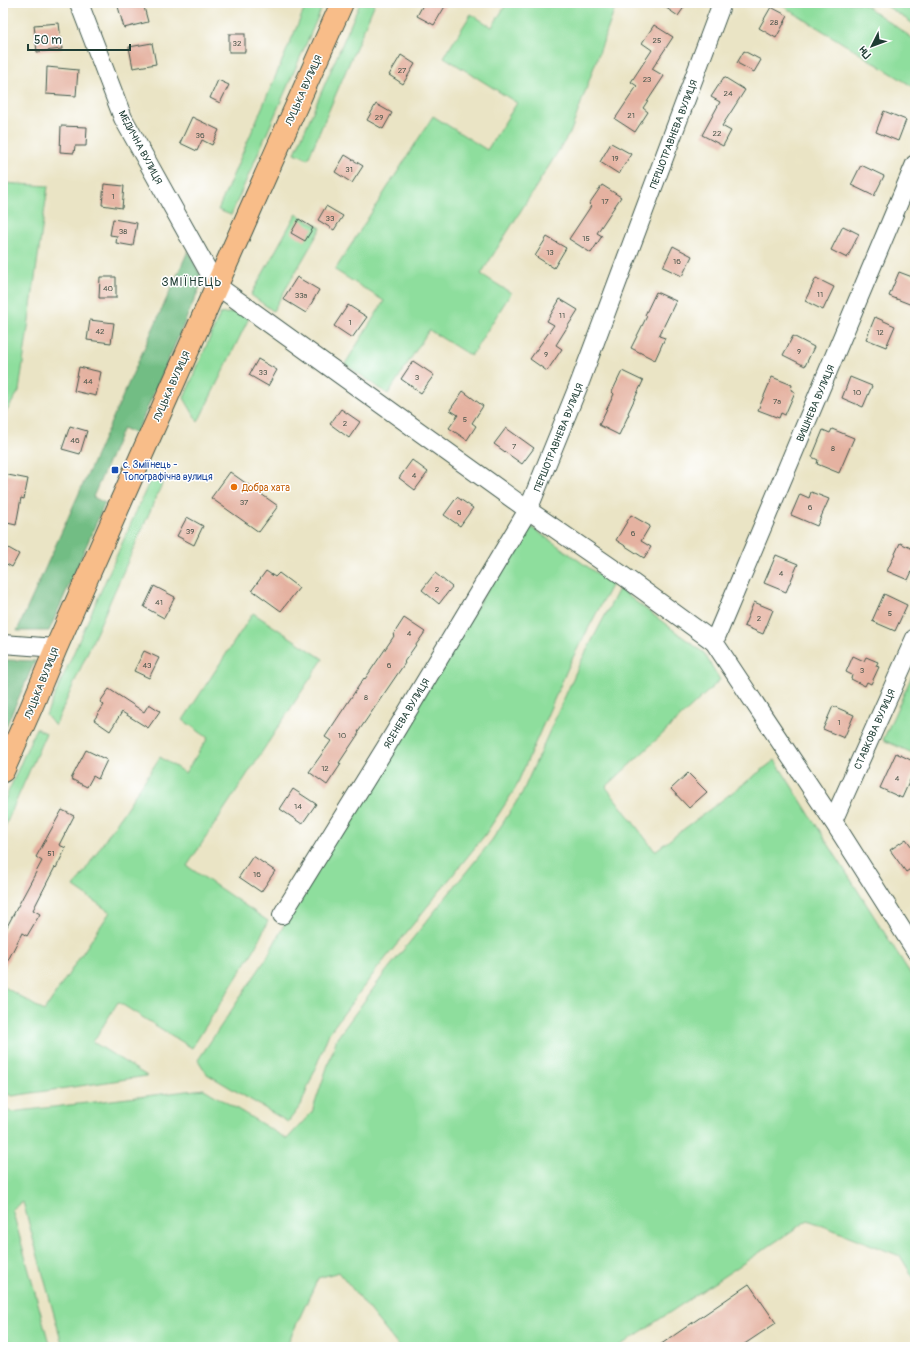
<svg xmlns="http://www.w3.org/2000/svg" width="918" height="1350" font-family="Pangolin,sans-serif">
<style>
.green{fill:#8ede9d;stroke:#568e68}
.forest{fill:#72bd84;stroke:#487d5c}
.building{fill:#e5b2a1}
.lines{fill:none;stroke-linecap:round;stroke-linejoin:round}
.minor-casing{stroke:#3d564a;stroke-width:20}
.major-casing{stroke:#3d564a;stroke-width:24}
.minor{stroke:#fff;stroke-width:18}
.major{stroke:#f8bd89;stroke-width:22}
.transit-dot{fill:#1a4fb4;stroke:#fff;stroke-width:1.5}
.food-dot{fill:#e8710a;stroke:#fff;stroke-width:1.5}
.labels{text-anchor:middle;stroke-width:3;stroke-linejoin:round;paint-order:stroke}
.number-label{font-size:8px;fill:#505a4f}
.street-label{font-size:10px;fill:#1f3d34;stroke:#fff}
.transit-label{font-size:10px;fill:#164399;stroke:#fff;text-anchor:start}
.food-label{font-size:10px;fill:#c56008;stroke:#fff;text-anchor:start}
.quarter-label{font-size:12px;letter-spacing:1px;fill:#1f3d34;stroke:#fff}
</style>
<rect width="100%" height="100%" fill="#fff"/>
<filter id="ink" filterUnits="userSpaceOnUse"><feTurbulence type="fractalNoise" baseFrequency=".025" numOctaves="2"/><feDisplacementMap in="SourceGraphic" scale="8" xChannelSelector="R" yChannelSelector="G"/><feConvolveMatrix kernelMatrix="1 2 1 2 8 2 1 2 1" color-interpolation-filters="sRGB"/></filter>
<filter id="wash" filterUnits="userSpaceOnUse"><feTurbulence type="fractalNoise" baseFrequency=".012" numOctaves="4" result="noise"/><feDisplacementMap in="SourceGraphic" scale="16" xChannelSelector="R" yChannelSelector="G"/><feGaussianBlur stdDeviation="0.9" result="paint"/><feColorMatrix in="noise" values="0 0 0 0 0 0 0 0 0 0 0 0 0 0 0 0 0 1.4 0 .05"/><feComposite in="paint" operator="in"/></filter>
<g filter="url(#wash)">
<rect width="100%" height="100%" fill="#eae4c5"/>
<g class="green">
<polygon points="307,3 324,3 231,215 218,210"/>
<polygon points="360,3 375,3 308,159 295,153"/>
<polygon points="507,3 617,3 571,131 481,274 511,293 471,356 429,330 388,394 345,364 384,301 335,270 433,116 487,150 517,103 444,57 471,14 492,27"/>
<polygon points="778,3 862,3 915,40 915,88"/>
<polygon points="882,3 915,3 915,25"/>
<polygon points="3,183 48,186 19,391 3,417"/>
<polygon points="296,214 321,228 273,311 251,295"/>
<polygon points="237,312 249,318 198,422 184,398 220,314"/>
<polygon points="166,475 55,726 46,715 151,478"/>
<polygon points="527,524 612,584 571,661 515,789 485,835 377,969 329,1033 301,1105 288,1122 207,1074 198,1060 266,959 286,921"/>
<polygon points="619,589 704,653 720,680 606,787 655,851 775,760 915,981 915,1280 900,1256 808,1220 618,1347 399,1347 339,1272 318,1278 286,1347 63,1347 23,1202 12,1209 50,1347 3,1347 3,1108 11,1112 204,1089 287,1139 312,1112 337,1038 384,974 492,840 522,793 579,665"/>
<polygon points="253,613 323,659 187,866 268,921 254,950 192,1048 118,1002 93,1042 147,1076 12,1096 3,1092 3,986 44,1011 110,912 74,887 160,757 185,773 208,738 183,720"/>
<polygon points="915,669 915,754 883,740"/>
<polygon points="36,728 46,733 3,831 3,804"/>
</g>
<g class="forest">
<polygon points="188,251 203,280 136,434 123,428 93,497 105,503 49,631 17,631"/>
<polygon points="5,660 35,661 3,733 3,663"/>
</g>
<g id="blocks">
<g class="building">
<polygon points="117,3 143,3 148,22 124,28"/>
<polygon points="424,3 447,3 434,25 417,16"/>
<polygon points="659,3 687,3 678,16"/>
<polygon points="771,7 788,16 776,38 759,28"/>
<polygon points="59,23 62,49 37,52 34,25"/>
<polygon points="654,25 673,37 652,69 664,76 643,108 648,112 635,132 615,119 637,86 631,82 652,50 642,43"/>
<rect x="229" y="34" width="16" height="18"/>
<polygon points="152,43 156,64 133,68 129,47"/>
<polygon points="744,51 761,60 754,72 737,63"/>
<polygon points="401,55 415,64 403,84 389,75"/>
<polygon points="47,67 78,70 76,96 46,94"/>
<polygon points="724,77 745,90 722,126 731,131 723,146 702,135 720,102 711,97"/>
<polygon points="218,80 229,85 220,103 210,98"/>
<polygon points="376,104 392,113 383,129 367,120"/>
<polygon points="884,111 906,120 898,141 876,132"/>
<polygon points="192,117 219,130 212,145 202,140 197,151 180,143"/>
<polygon points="61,126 87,127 86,146 75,146 74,153 60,152"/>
<polygon points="611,143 631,154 619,174 600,162"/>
<polygon points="345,155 363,166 352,183 335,172"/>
<polygon points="861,165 884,176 874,196 851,185"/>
<polygon points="104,184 124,186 122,208 102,205"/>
<polygon points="602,185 621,197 597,233 602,236 591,253 569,239 591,206 589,204"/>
<polygon points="326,206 343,216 334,230 318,220"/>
<polygon points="113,219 137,223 133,246 116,243 117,236 110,235"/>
<polygon points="299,219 313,228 305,241 291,233"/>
<polygon points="843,226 859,234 847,258 831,250"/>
<polygon points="547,237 566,248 554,268 535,256"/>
<polygon points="673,246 692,256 682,276 663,267"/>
<polygon points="899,272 915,278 915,297 912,305 889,296"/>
<polygon points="100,277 116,277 116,298 99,298"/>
<polygon points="297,277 319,290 306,313 283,299"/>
<polygon points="816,278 834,287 823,310 805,301"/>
<polygon points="656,292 676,301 659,336 665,338 655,360 631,348 647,316 645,315"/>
<polygon points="560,299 578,310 556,345 562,349 547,371 530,359 554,325 547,321"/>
<polygon points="348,305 367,317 352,338 334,326"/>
<polygon points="875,317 895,326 886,347 866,339"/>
<polygon points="90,320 114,323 111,343 87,340"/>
<polygon points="793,336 814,347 805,366 783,355"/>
<polygon points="258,359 277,370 268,386 249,375"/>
<polygon points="413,361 434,375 421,393 401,379"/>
<polygon points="79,367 101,372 96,396 74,391"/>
<polygon points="622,371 643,381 628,413 629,414 619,435 599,425 614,394 612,392"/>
<polygon points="772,377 792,385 791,390 795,392 785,415 781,413 779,418 758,410"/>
<polygon points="850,377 872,386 863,407 842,398"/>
<polygon points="463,391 483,406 472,423 476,426 467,440 449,428 458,415 450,410"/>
<polygon points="341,409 360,422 349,438 330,424"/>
<polygon points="70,426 87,431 80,454 62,449"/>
<polygon points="506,428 534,448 522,464 494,444"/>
<polygon points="832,429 854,438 839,473 817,464 818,460 812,457 823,430 830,433"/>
<polygon points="412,460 428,472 415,490 399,478"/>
<polygon points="230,472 278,506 259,532 211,498"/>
<polygon points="3,474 28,479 24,499 21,498 16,525 3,522"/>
<polygon points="811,492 829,499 817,526 791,515 800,494 809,498"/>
<polygon points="457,497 473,508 460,526 444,515"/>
<polygon points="631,515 650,526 641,541 651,547 644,558 616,540"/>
<polygon points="187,517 203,526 194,545 177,536"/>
<polygon points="900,543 915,550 915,565 908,580 887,571"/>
<polygon points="3,545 19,554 12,567 3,562"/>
<polygon points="776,555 798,564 786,592 764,583"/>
<polygon points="266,571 275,577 279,573 299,588 281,611 252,590"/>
<polygon points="435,573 452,587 439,604 422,590"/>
<polygon points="154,586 175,597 164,618 144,607"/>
<polygon points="884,594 907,605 895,631 872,621"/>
<polygon points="754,602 773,610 763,634 744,626"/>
<polygon points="404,618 425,632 404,662 405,663 358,732 359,733 339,763 341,764 327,785 309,772 331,741 325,737 364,678 365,679 394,636 393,635"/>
<polygon points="144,651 159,658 149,678 134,671"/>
<polygon points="853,656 864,661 866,657 878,662 876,666 879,667 871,684 867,682 865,686 851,679 852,675 846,672"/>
<polygon points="109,689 144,712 149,704 160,711 148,728 122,712 110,731 94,720 104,705 100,702"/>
<polygon points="833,706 854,715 844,738 823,729"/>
<polygon points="86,750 107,760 98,779 93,776 87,787 71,779"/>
<polygon points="896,753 915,762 915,769 902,798 880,788"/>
<polygon points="688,773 707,792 689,808 671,789"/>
<polygon points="293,789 316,804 302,824 280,809"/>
<polygon points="62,810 74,816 59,845 66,848 56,868 55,867 33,910 40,914 27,936 22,933 3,970 3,934 42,861 36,857"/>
<polygon points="906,839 915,851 915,866 906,872 890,850"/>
<polygon points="253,856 275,871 261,892 239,877"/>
<polygon points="749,1284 776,1323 740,1347 657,1347"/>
</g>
</g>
</g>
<g filter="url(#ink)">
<use href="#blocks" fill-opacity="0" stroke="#3d564a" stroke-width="1"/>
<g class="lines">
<defs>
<g id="minor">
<polyline points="79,3 123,118 216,285 528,510 622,575 714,642 833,821 915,950"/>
<polyline points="714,642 915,164"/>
<polyline points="3,644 56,648"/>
<polyline points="833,821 915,638"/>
<polyline points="282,915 386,747 528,510 580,382 722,3"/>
</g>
<polyline id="major" points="3,771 31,708 56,648 342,3"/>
</defs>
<use href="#minor" class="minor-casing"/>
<use href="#major" class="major-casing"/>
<use href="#minor" class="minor"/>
<use href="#major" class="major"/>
</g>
</g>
<rect class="transit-dot" x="111" y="466" width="8" height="8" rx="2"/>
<circle class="food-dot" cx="234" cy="487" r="4"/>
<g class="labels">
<g class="number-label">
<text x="774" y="25">28</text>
<text x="657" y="43">25</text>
<text x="237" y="46">32</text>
<text x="402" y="73">27</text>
<text x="647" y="82">23</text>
<text x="728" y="96">24</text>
<text x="631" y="118">21</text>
<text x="379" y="120">29</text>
<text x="717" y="136">22</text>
<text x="200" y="138">36</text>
<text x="615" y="161">19</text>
<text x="349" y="172">31</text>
<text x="113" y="199">1</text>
<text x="605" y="204">17</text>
<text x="330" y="221">33</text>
<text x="123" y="234">38</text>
<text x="586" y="241">15</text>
<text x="550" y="255">13</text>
<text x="677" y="264">16</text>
<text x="108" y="291">40</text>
<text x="820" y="297">11</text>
<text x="301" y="298">33а</text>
<text x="562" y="318">11</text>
<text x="350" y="325">1</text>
<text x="100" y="334">42</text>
<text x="880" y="335">12</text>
<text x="799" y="354">9</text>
<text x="546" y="357">9</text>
<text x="263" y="375">33</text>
<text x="417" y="380">3</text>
<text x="88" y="384">44</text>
<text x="857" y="395">10</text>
<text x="777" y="404">7а</text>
<text x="465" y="422">5</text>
<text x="345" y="426">2</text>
<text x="75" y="443">46</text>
<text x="514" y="449">7</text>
<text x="833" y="451">8</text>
<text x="414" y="478">4</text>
<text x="244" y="505">37</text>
<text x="810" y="510">6</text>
<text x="459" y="515">6</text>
<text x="190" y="534">39</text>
<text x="633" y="536">6</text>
<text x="781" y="576">4</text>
<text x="437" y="592">2</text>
<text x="159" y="605">41</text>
<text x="890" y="616">5</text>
<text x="759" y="621">2</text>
<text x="409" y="636">4</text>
<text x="147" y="668">43</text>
<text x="389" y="668">6</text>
<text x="862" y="673">3</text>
<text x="366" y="700">8</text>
<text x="839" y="725">1</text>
<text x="342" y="738">10</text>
<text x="325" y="771">12</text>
<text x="897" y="781">4</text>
<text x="298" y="809">14</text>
<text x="51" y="856">51</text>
<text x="257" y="877">16</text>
</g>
<g class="street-label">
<text transform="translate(303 90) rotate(-66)" y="4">ЛУЦЬКА ВУЛИЦЯ</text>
<text transform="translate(673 134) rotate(-69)" y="4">ПЕРШОТРАВНЕВА ВУЛИЦЯ</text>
<text transform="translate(141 147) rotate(62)" y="4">МЕДИЧНА ВУЛИЦЯ</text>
<text transform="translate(171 386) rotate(-66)" y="4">ЛУЦЬКА ВУЛИЦЯ</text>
<text transform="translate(815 403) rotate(-67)" y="4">ВИШНЕВА ВУЛИЦЯ</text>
<text transform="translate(558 437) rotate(-68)" y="4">ПЕРШОТРАВНЕВА ВУЛИЦЯ</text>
<text transform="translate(41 683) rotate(-68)" y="4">ЛУЦЬКА ВУЛИЦЯ</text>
<text transform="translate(406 713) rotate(-59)" y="4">ЯСЕНЕВА ВУЛИЦЯ</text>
<text transform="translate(874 729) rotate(-66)" y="4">СТАВКОВА ВУЛИЦЯ</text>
</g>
<g class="transit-label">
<text x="123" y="468">с. Зміїнець -<tspan x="123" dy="12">Топографічна вулиця</tspan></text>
</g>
<g class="food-label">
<text x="242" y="491">Добра хата</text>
</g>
<g class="quarter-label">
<text x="192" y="286">ЗМІЇНЕЦЬ</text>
</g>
</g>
<rect width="918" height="1350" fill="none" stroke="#fff" stroke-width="16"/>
<g transform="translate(872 46) rotate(228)" stroke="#ffffff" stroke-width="3" paint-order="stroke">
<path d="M0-3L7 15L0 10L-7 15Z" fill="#1f3d34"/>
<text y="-6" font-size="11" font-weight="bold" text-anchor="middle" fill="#1f3d34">Пн</text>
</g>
<path d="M28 44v6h102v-6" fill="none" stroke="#1f3d34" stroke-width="2"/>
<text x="34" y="44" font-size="12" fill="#1f3d34" stroke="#ffffff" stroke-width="3" paint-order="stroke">50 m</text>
</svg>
